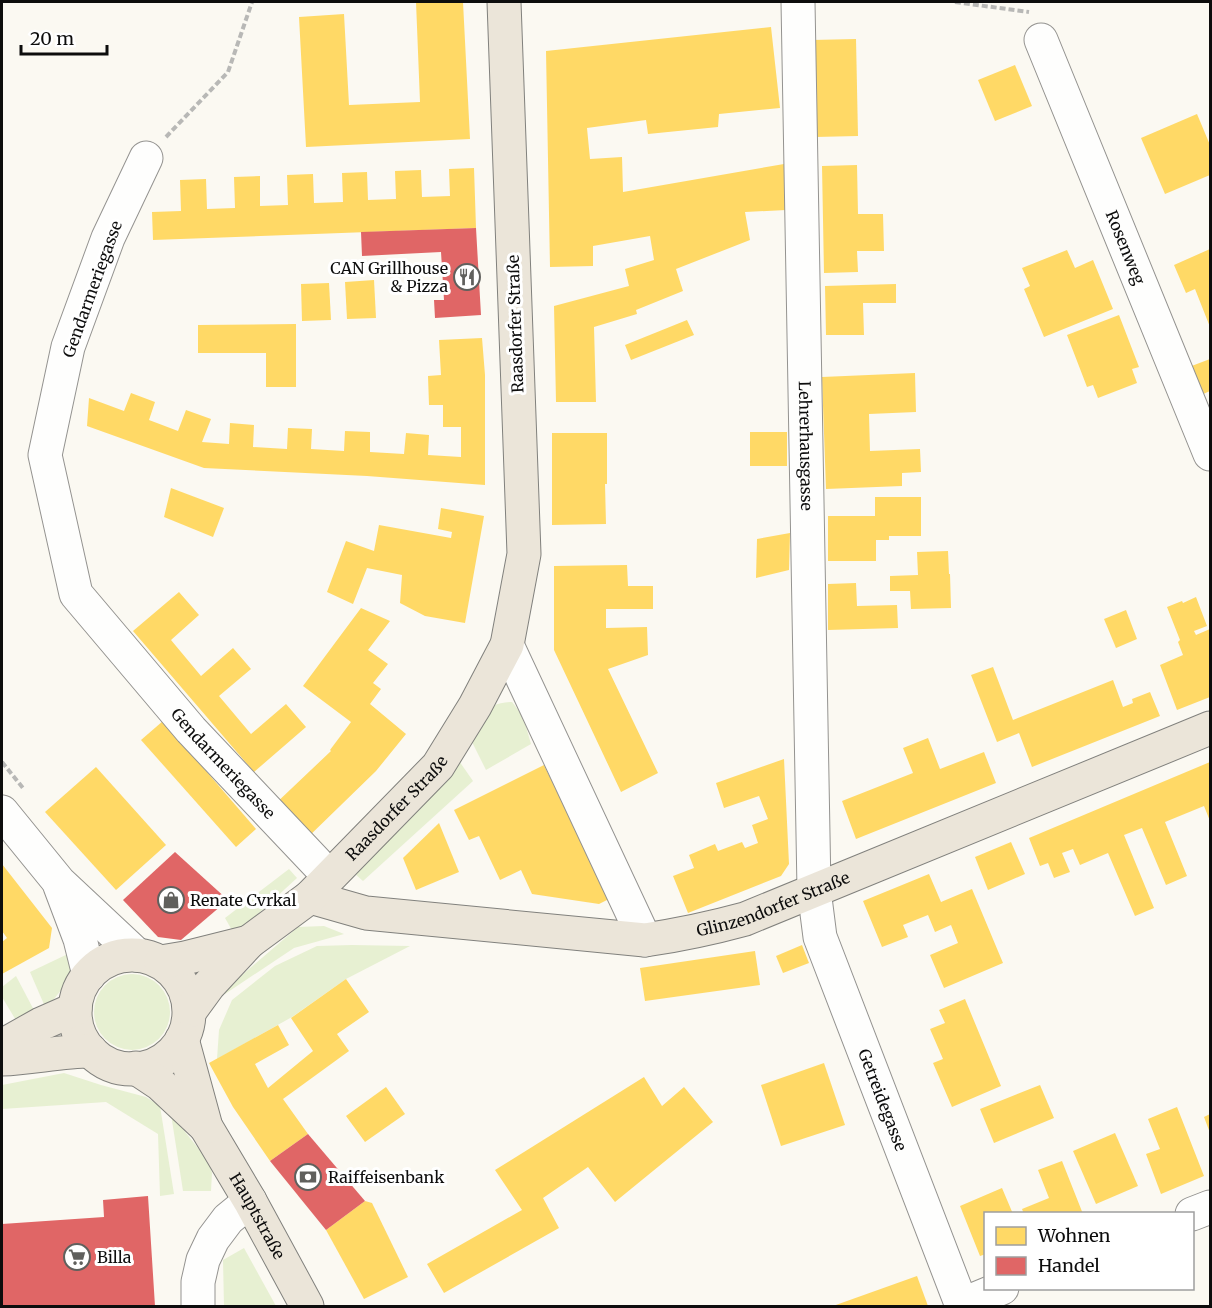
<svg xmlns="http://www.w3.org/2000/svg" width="1212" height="1308" font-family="Merriweather,serif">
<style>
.green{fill:#e7f0d2}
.homes{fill:#ffd966}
.shops{fill:#e06666}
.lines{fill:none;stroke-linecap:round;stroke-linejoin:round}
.minor-casing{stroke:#949390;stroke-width:35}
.major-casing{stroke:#81817d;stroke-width:35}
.path{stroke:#b8b8b6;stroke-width:4;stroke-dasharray:6 3;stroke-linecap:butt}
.minor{stroke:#fefefd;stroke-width:33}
.major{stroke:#ebe5d9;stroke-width:33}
.labels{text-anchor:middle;stroke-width:6;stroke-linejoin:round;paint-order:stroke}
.street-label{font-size:16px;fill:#0d0d0d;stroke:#fff}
.poi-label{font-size:16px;fill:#0d0d0d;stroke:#fff;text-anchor:start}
</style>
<rect width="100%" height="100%" fill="#fbf9f2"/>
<g class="green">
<path d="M 512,702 L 523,716 L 531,744 L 486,770 L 472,742 C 482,718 482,703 512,702 Z"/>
<polygon points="457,758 473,781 363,881 354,873"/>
<polygon points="289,869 297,878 247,924 233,932 225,918"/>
<polygon points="324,926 344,934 294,948 225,994 221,993 298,927"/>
<polygon points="352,945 410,946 346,979 292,1017 217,1059 219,1030 232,1000 275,966 317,946"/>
<polygon points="72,952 74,966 66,984 46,1009 30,972"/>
<circle cx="132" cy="1012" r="38"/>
<polygon points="16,976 36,1014 17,1022 2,997 2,987"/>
<polygon points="64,1073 101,1085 146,1097 160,1106 174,1194 160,1196 158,1134 106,1102 2,1109 2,1085"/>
<polygon points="171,1114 209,1162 212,1173 211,1191 183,1191"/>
<polygon points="244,1248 276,1306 224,1306 223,1260"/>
</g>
<g class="homes">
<polygon points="416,2 463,2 470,139 306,147 299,17 344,14 349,105 420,102"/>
<polygon points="771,27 780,108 719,114 718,127 648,134 646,120 587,128 590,159 622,157 623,192 784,164 786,210 745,212 750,240 676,269 683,291 636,310 637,314 594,327 596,402 556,402 554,306 629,286 625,269 654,260 650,236 593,246 593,266 550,267 546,51"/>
<polygon points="856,39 858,136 815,137 812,40"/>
<polygon points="1015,65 1032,106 995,121 978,80"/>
<polygon points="1197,114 1210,145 1210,175 1165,194 1141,138"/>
<polygon points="857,165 858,214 883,214 884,251 857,251 858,272 824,273 822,166"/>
<polygon points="474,168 476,228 153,240 152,212 181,211 180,180 206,179 207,209 235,208 234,177 260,176 260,206 288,205 287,175 313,174 314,203 343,202 342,173 367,172 368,200 396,199 395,171 421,170 422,197 450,196 449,169"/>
<polygon points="1210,249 1210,327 1195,289 1186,293 1174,265"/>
<polygon points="1067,250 1075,268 1093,260 1113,309 1044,337 1024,289 1030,286 1022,268"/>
<polygon points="374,280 376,318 347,319 345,282"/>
<polygon points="329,283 331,320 302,321 301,284"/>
<polygon points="896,284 896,303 863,303 864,335 826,335 825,286"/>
<polygon points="1119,315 1139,367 1132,369 1137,383 1098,398 1093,385 1087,387 1067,335"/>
<polygon points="687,320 694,335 631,360 625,345"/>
<polygon points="296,324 296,387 266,387 266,353 198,353 198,325"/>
<polygon points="482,338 485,375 485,485 367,476 204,468 87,426 89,398 124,411 131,393 155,402 149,420 178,431 186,410 211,419 202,442 229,444 230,423 254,425 253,447 287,449 288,428 312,429 311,449 344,451 345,431 370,432 370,452 404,454 406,433 429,435 428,455 461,457 461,427 443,427 443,405 429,405 428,376 441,375 439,340"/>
<polygon points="1210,359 1210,391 1201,395 1189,367"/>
<polygon points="915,373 916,412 869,414 870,451 920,449 921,472 902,473 902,486 826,489 822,377"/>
<rect x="750" y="432" width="37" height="34"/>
<polygon points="552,433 607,433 607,484 605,484 606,524 552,525"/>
<polygon points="171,488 224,508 213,537 164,517"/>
<polygon points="875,497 921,497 921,536 889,536 889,540 876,540 876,561 828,561 828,516 875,516"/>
<polygon points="441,508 484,516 465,623 425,616 400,603 402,575 367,568 353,604 327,592 346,541 374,551 379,525 451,538 452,532 438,529"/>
<polygon points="790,533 789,570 756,578 757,539"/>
<polygon points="948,551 949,574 950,574 951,608 911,609 910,591 890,591 890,576 918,575 917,552"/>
<polygon points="627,565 628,586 653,586 653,609 606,609 606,628 647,627 648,655 608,669 658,773 621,792 554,650 554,566"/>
<polygon points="856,583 857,606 897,605 898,628 828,630 828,584"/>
<polygon points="179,592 199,615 171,640 201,676 233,648 251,669 219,696 251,734 286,704 306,727 254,772 133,631"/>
<polygon points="1196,597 1207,626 1194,631 1196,635 1210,629 1210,697 1177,710 1160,665 1183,655 1178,642 1180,640 1167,607 1182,601 1183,603"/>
<polygon points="361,608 390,621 368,650 388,664 373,683 381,689 370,704 406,734 376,771 304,841 272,807 331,751 330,750 351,722 303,686"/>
<polygon points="1126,610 1137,639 1116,648 1104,619"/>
<polygon points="993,667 1013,720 1113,680 1123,707 1133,703 1132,699 1150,692 1160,716 1032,767 1019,733 997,742 971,675"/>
<polygon points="163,721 256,829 236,847 141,740"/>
<polygon points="928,738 940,769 984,752 996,783 856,839 842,801 913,773 903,748"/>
<polygon points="784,759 789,864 781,876 688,913 673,876 694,868 689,855 715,844 718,851 742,842 745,848 758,843 752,825 768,819 759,796 724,808 716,783"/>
<polygon points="1210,762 1210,821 1204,806 1165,822 1187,876 1166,885 1142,828 1124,835 1154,908 1135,916 1108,853 1080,865 1073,849 1062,853 1070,872 1054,878 1048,863 1040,866 1029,838"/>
<polygon points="544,765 609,899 599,904 532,894 521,870 500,880 479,836 469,840 454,810"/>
<polygon points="96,767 166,845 116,890 45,812"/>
<polygon points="439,823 459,872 416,890 403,858"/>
<polygon points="1011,842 1025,874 988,890 975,857"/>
<polygon points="2,864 52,928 49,948 2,974 2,942 7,938 2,931"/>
<polygon points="929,874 941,902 972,889 1003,963 944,988 930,955 958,943 951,925 935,932 928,915 903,925 908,937 882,947 863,901"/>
<polygon points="802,945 809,963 783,973 776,956"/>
<polygon points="755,951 760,985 645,1001 640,968"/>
<polygon points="346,979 369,1012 337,1034 349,1051 283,1099 308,1134 270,1161 233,1107 209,1063 278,1025 289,1045 255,1064 268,1088 313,1051 291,1018"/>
<polygon points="965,999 1001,1086 952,1107 933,1063 943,1059 930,1029 945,1023 939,1010"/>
<polygon points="824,1063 845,1125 781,1146 761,1085"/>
<polygon points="644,1077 662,1106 684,1087 713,1122 615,1202 588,1167 543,1198 559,1228 444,1293 427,1264 522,1210 495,1170"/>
<polygon points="1040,1085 1054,1118 994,1143 980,1109"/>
<polygon points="386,1087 405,1114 365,1142 346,1116"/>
<polygon points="1177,1107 1204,1176 1161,1194 1146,1154 1160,1149 1148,1119"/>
<polygon points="1210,1114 1210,1133 1204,1117"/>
<polygon points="1115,1133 1138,1186 1096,1204 1073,1151"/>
<polygon points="1062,1161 1083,1214 1024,1214 1022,1209 1049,1198 1038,1170"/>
<polygon points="1002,1188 1013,1214 986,1214 986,1254 980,1256 960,1206"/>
<polygon points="365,1201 372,1203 408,1277 364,1299 326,1230"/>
<polygon points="917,1276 928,1306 833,1306"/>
</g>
<g class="shops">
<polygon points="476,228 481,315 435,318 434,300 444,300 441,252 362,256 361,232"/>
<polygon points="175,852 228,900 181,940 158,937 123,900"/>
<polygon points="308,1134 365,1201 326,1230 270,1161"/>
<polygon points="148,1196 155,1306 2,1306 2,1224 104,1217 103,1200"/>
</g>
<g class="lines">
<defs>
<g id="minor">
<path id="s1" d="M 798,2 L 814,890 L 820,937 L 962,1306"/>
<path id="s2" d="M 1041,40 L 1210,454"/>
<path id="s3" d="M 146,158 L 108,238 L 68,347 L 45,455 L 76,594 L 191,730 L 329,876"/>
<polyline points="507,645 645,940"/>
<polyline points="2,812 59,882 137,955"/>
<polyline points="60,886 80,939 89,975"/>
<polyline points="1192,1214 1210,1207"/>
<polyline points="961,1305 1002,1288"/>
<polyline points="198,1306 198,1282 203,1260 213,1239 228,1219 250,1201"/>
</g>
<g id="major">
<path id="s4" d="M 310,897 L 366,913 L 645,940 C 679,935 712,928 745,919 L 1210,728"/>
<circle cx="132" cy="1012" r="57"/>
<polyline points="161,962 185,958 249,942"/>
<path id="s5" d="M 190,1011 L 209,985 L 249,942 L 310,897 L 438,766 L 475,706 L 507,645 L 524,554 L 504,2"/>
<path id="s6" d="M 182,1039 L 206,1127 L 250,1201 L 307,1306"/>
<polyline points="2,1046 41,1024 75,1009"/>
<path d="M 2,1059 C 32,1058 61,1051 91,1051"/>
<polyline points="136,1068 160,1084 206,1127"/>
</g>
</defs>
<use href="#minor" class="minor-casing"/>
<use href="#major" class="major-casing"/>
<g class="path">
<polyline points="955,2 1029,12"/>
<polyline points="166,137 228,72 252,2"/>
<polyline points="2,762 23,788"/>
</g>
<use href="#minor" class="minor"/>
<use href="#major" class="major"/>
</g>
<defs>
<symbol id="restaurant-ring" viewBox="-11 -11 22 22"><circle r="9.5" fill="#fff" stroke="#60605d" stroke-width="1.5"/><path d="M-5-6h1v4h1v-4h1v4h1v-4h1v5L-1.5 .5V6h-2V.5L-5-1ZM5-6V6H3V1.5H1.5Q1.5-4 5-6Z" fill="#60605d"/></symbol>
<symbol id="shop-ring" viewBox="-11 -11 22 22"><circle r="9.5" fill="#fff" stroke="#60605d" stroke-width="1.5"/><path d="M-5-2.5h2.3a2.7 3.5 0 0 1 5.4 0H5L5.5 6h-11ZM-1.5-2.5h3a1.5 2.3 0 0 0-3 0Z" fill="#60605d"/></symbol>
<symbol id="bank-ring" viewBox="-11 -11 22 22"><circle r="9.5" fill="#fff" stroke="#60605d" stroke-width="1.5"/><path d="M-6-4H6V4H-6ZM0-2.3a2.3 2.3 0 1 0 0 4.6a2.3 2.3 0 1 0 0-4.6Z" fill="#60605d"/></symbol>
<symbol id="supermarket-ring" viewBox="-11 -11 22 22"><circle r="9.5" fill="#fff" stroke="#60605d" stroke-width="1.5"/><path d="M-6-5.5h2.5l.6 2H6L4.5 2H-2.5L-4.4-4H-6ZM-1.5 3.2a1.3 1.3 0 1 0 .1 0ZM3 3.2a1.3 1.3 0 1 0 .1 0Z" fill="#60605d"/></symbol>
</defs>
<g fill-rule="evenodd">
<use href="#restaurant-ring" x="452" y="262" width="30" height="30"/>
<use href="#shop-ring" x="156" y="885" width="30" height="30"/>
<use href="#bank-ring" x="293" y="1162" width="30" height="30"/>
<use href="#supermarket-ring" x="62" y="1242" width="30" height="30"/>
</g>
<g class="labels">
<g class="street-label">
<text dy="6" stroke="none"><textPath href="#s2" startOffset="224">Rosenweg</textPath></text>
<text transform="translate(92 289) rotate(-70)" y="6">Gendarmeriegasse</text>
<text transform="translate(515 324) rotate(-92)" y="6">Raasdorfer Straße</text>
<text dy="6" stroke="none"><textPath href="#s1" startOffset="444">Lehrerhausgasse</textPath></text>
<text dy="6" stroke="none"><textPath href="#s3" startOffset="682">Gendarmeriegasse</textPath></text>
<text dy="6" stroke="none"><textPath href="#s5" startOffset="291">Raasdorfer Straße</textPath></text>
<text dy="6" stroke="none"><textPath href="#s4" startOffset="472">Glinzendorfer Straße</textPath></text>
<text dy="6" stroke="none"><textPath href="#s1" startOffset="1110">Getreidegasse</textPath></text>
<text dy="6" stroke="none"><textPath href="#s6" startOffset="194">Hauptstraße</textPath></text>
</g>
<g class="poi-label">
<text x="448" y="274" text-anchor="end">CAN Grillhouse<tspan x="448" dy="18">&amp; Pizza</tspan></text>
<text x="190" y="906">Renate Cvrkal</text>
<text x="328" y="1183">Raiffeisenbank</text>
<text x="97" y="1263">Billa</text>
</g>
</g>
<rect width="1212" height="1308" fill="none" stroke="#0d0d0d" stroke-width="6"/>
<rect x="984" y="1212" width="210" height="78" fill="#ffffff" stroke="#9e9e9e" stroke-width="1.5"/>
<rect x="996" y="1227" width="30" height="18" fill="#ffd966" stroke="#9e9e9e" stroke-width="1.5"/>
<text x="1038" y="1242" font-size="18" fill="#0d0d0d">Wohnen</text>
<rect x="996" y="1257" width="30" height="18" fill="#e06666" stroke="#9e9e9e" stroke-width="1.5"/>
<text x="1038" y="1272" font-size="18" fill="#0d0d0d">Handel</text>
<path d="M21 45v9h86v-9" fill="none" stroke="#0d0d0d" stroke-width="3"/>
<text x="30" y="45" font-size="18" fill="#0d0d0d" stroke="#ffffff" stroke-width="4.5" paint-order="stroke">20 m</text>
</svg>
